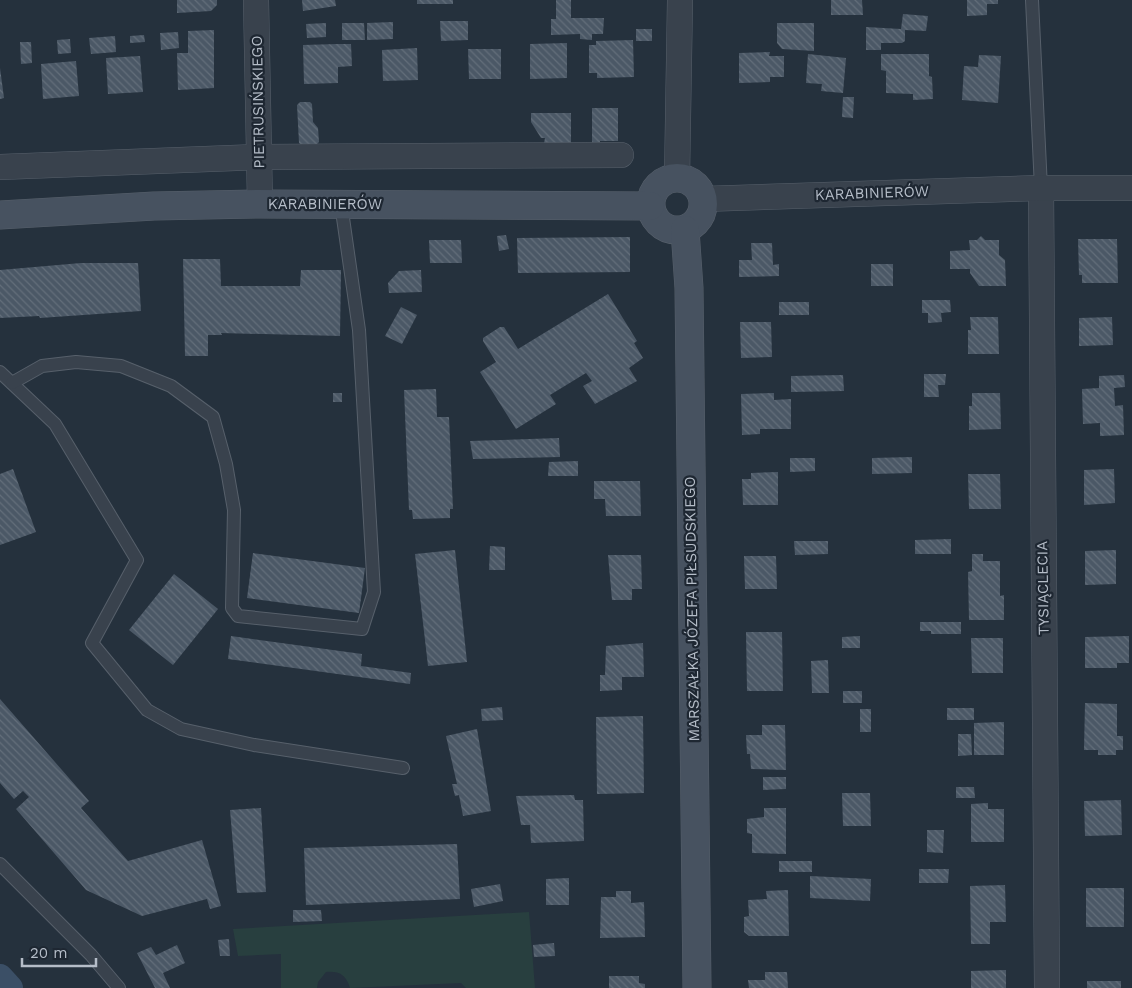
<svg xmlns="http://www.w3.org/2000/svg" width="1132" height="988" font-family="'Work Sans',sans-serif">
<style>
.grass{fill:#283f3f}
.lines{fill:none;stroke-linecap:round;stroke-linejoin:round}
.canal{stroke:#3b4f66;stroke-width:26}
.building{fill:url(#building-back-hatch)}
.service-casing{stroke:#57606b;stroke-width:14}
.minor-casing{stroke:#57606b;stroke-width:26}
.secondary-casing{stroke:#57606b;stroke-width:29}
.service{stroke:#39424d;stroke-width:12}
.minor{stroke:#39424d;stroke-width:25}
.secondary{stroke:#475260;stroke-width:28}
.labels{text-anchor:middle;stroke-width:4.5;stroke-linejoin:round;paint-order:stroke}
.street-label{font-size:15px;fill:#b5bdc8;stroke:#1e2732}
</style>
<defs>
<pattern id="building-back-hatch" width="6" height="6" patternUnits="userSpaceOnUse" patternTransform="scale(1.25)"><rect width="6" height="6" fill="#4b5866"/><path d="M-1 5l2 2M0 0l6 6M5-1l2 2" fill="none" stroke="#636e7a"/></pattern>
</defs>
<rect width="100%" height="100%" fill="#25313d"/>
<path class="grass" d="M 529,912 L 535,988 L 466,988 L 461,983 L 350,988 C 346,975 340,971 326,972 L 318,982 L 317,988 L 281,988 L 281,954 L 238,956 L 233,929 Z"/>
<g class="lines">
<polyline class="canal" points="0,977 10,988"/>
</g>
<g class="building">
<polygon points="177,0 217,0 217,5 211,11 177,13"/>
<polygon points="302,0 335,0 336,6 303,11"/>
<rect x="417" y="0" width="36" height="4"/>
<polygon points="556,0 571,0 571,18 604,18 603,34 592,34 592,40 580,39 580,34 551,35 551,19 556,19"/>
<polygon points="831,0 862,0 863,15 831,15"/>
<polygon points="967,0 998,0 998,4 987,4 987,15 967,16"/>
<polygon points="903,14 928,16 926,31 905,30 905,41 902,43 881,43 881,50 866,50 866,27 901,29"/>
<polygon points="440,21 468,21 468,40 441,41"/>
<polygon points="393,22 393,39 367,40 367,23"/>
<polygon points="326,23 326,37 307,38 306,24"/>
<polygon points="342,23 364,23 365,40 342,40"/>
<polygon points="777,23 814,23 814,51 782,49 777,43"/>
<rect x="636" y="29" width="16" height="12"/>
<polygon points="214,30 214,88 178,90 177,53 188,53 188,31"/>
<polygon points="178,32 179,48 161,50 160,33"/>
<polygon points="144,35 145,42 130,43 130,36"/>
<polygon points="115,36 116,52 91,54 89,38"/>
<polygon points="70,39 71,53 58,54 57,40"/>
<polygon points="633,40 634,77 597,78 597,73 589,73 589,45 596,45 596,41"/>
<polygon points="20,42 31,42 32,63 21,64"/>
<polygon points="567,43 567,78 530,79 530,44"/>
<polygon points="337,44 351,44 352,66 338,67 338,83 304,84 303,45"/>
<polygon points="417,48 418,80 383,81 382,50"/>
<polygon points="468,49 501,49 501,79 469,79"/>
<polygon points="770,52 769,56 784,56 784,77 770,77 770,82 739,83 739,53"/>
<polygon points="808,54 846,58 843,93 821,91 822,84 806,83"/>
<polygon points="881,54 929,54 929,76 932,77 933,99 913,100 913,94 886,93 886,71 881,70"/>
<polygon points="979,55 1001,56 998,103 962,100 964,66 978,67"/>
<polygon points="140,56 143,92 108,94 106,58"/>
<polygon points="76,61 79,96 43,99 41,64"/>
<polygon points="0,68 4,98 0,99"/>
<polygon points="843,97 854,97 853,118 842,117"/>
<polygon points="300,102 310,102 312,104 313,122 318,128 319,142 315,146 303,146 299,143 297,105"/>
<polygon points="592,108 618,108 618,141 600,141 600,146 592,146"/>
<polygon points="531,113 571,113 571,143 544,143 545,138 541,138 531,122"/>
<polygon points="506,235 509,249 499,251 497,236"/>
<polygon points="981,236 985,240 999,240 999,255 1005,260 1006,286 979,286 970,273 970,269 950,269 950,251 970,250 969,240 977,240"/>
<polygon points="630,237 630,272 518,273 517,238"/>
<polygon points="1078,239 1117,239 1118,283 1082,283 1082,275 1079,275"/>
<polygon points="429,240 461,240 462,263 430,263"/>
<polygon points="751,243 772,243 773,265 779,264 779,276 739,277 739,260 752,260"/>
<polygon points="183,259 220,259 221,286 300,286 301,270 341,270 340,336 221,333 222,335 208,335 208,356 185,356"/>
<polygon points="81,263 138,263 141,311 40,318 39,316 0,318 0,270"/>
<rect x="871" y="264" width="22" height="22"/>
<polygon points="421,270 422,292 389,293 388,283 399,271"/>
<polygon points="608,294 637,341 634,343 643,358 629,368 637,381 595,404 583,386 592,381 586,373 550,395 556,404 516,429 480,372 496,362 483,341 483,338 500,327 504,327 518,349"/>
<polygon points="922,300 950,300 951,312 941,313 942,322 928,323 928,313 922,313"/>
<rect x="779" y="302" width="30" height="13"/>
<polygon points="401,307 417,315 402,344 385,336"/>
<polygon points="970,317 998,317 999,354 968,354 968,330 971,330"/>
<polygon points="1112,317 1113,345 1079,346 1079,318"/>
<polygon points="740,322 771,322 772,357 741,358"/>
<polygon points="924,374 946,374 945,385 938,385 939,397 924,397"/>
<polygon points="843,375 844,391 791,392 791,376"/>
<polygon points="1124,375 1125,387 1114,388 1115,406 1123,405 1124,435 1100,436 1100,423 1083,424 1082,389 1099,388 1099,376"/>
<polygon points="436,389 437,417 449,417 453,509 450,509 450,518 413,519 412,510 409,510 404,390"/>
<rect x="333" y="393" width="9" height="9"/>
<polygon points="774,393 774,400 791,399 791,429 760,429 760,434 742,435 741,394"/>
<polygon points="972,393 1000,393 1001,429 969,430 969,406 972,406"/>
<polygon points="559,438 560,457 473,459 470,441"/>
<polygon points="912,457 912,473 872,474 872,458"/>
<polygon points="790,458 815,458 815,471 790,472"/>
<polygon points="578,461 578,476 548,476 549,462"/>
<polygon points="13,469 36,532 0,545 0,474"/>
<polygon points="1114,469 1115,503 1084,505 1084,470"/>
<polygon points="778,472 778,505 743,505 742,479 751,479 751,473"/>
<polygon points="968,474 1000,474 1001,509 969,509"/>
<polygon points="594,481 640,481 641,516 606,516 605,499 594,499"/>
<polygon points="951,539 951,554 915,554 915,540"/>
<polygon points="794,541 828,541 828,554 795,555"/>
<polygon points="490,546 505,547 505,570 489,570"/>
<polygon points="455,550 467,662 428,666 415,554"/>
<polygon points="1116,550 1116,584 1085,585 1085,551"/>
<polygon points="253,553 365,568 359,613 247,598"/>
<polygon points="972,554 983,554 983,561 1000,561 1000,596 1004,595 1004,620 969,620 968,572 972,571"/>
<polygon points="608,555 641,555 642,589 632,589 632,600 612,600"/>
<polygon points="744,556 776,556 777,589 745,589"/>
<polygon points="174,574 218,609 173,665 129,630"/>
<polygon points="920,622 961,622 961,634 931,634 931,631 920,631"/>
<polygon points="746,632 782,632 783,691 747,691"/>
<polygon points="231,636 362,654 361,666 411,673 410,684 228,659"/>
<polygon points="860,636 860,648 842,648 842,637"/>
<polygon points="1129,636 1129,663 1117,663 1117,668 1085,668 1085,637"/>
<polygon points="971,638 1003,638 1003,673 972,673"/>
<polygon points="643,643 644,677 622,677 622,690 600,691 600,675 605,675 606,646"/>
<polygon points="828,660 829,693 812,693 811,661"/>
<rect x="843" y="691" width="19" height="12"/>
<polygon points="0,699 89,801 81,808 128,861 202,840 221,906 210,909 207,899 142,916 86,890 16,809 29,797 23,791 14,799 0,783"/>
<polygon points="1085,703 1117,704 1117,736 1123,736 1123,750 1116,750 1116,755 1098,755 1098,750 1084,750"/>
<polygon points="502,707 503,720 482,721 481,709"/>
<rect x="947" y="708" width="27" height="12"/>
<rect x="860" y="709" width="11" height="23"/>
<polygon points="643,716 644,793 597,794 596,717"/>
<polygon points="1004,722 1004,755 974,755 974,723"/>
<polygon points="762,725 785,725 786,770 751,769 750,754 747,754 746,735 762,735"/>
<polygon points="477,729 491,811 463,816 459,795 455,796 452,784 457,784 446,736"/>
<polygon points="958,734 971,734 972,755 958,756"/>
<polygon points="763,777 786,777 786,789 763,790"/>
<polygon points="956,787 974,787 975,798 956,798"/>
<polygon points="842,793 870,793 871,826 843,826"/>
<polygon points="574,795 575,800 583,800 584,841 531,843 530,825 521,825 516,796"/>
<polygon points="1121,800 1122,835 1085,836 1084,801"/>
<polygon points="988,803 988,809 1004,809 1004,842 971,842 971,804"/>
<polygon points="261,808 266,892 237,893 230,810"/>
<polygon points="764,808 786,808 786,854 752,853 752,834 747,833 747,819 764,817"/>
<polygon points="927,830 944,830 943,853 927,852"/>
<polygon points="457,844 460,899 306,905 304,848"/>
<rect x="779" y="861" width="33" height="11"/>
<polygon points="919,869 949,869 948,883 919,883"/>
<polygon points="810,876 871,879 870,901 810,898"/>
<polygon points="569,878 569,905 546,905 546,879"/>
<polygon points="500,884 503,901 474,907 471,889"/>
<polygon points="1005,885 1006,922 990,922 990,944 971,944 970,886"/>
<rect x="1086" y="888" width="38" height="39"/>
<polygon points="788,890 789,936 749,936 744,932 744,917 749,916 748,900 767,899 766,891"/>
<polygon points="616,891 631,891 631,903 644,902 645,937 600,938 601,897 616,897"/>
<polygon points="293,910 321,910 322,921 293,922"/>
<polygon points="229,939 230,956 220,956 218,940"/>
<polygon points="554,943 555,956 534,957 533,945"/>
<polygon points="177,945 185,963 163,973 170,988 155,988 137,953 151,947 156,955"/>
<polygon points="1006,970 1006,988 971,988 971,971"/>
<polygon points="765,972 787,972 788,988 749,988 748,980 765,980"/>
<polygon points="609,976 639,976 639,983 645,984 645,988 609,988"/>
<rect x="1087" y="981" width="34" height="7"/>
</g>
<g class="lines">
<defs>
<g id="service">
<polyline points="1032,0 1041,188"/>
<polyline points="0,372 55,424 137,560 92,643 147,710 181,729 254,745 403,768"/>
<polyline points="12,383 42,366 76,362 121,366 171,386 213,417 226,464 234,510 232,608 238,616 362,629 374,592 359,330 341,204"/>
<polyline points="0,864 91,955 119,988"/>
</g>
<g id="minor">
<polyline points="256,0 260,204"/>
<polyline points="0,167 259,157 621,155"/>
<polyline points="677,178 680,0"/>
<polyline points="1041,188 1047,988"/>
<polyline points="703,199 1041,188 1132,188"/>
</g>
<g id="secondary">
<circle cx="677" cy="204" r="26"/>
<polyline points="0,215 154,206 260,204 650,206"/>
<polyline points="685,230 689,288 697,988"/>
</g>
</defs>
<use href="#service" class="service-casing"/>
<use href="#minor" class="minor-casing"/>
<use href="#secondary" class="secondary-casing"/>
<use href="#service" class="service"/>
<use href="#minor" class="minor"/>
<use href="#secondary" class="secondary"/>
</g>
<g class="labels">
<g class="street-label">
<text transform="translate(258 102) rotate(-91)" y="5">PIETRUSIŃSKIEGO</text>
<text transform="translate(872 193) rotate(-2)" y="5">KARABINIERÓW</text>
<text x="325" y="209">KARABINIERÓW</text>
<text transform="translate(1043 588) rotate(-91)" y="5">TYSIĄCLECIA</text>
<text transform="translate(692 609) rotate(-91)" y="5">MARSZAŁKA JÓZEFA PIŁSUDSKIEGO</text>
</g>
</g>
<path d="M22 958v8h74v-8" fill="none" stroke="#b5bdc8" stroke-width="2.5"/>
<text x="30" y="958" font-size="15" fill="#b5bdc8" stroke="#1e2732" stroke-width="4" paint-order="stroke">20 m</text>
</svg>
